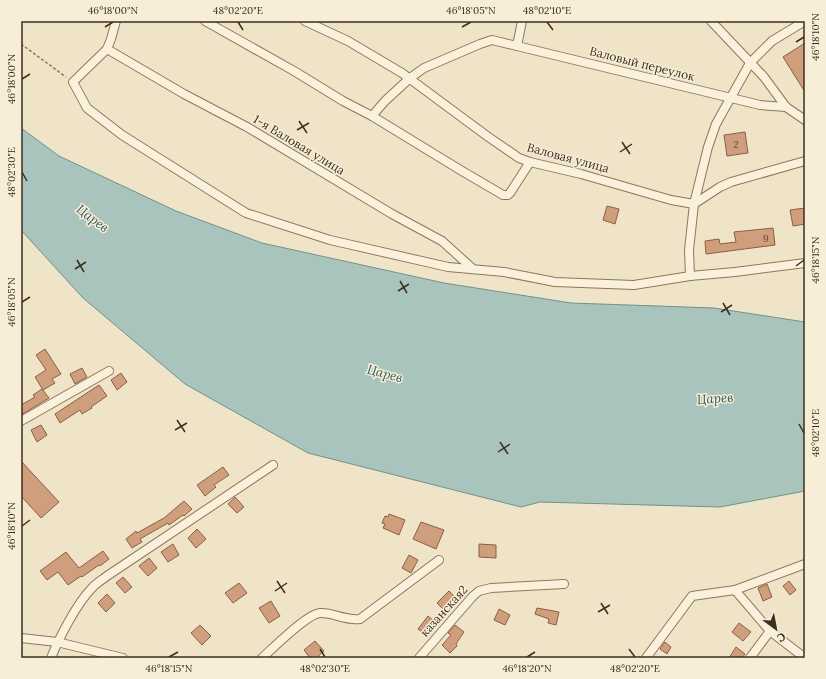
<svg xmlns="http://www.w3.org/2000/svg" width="826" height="679" font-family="Lora,serif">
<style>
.water{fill:#a9c4bc;stroke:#6f938a}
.building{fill:#cf9f7d;stroke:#8d5f41}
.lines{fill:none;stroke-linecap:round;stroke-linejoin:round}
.minor-casing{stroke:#8d765c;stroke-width:10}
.path{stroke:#8d765c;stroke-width:1.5;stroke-dasharray:3 2;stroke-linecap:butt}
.minor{stroke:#faf1dc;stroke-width:8}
.ticks{fill:none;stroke:#3d2e20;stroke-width:1.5}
.labels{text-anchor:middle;stroke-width:3;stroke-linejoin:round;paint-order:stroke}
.number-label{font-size:10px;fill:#624a37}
.street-label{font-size:12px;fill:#3d2e20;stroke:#f7eed8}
.water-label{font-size:13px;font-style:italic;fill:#2f5d5a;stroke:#f7eed8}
.neatline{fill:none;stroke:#3d2e20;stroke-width:1.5}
.ticks-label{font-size:10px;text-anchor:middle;fill:#3d2e20}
</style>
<rect width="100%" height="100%" fill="#f0e4c8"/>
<polygon class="water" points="21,128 59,156 176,211 262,243 444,283 571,303 714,308 805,322 805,491 720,507 540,502 521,507 308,453 185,384 83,298 21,230"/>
<g class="building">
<polygon points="805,43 805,92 783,57"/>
<polygon points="745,132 748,153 727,156 724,135"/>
<polygon points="607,206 619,209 615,224 603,220"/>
<polygon points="805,208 805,224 793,226 790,210"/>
<polygon points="773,228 775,245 706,254 705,241 719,239 720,244 736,242 734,232"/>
<polygon points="45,349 61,374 52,379 55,383 43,390 35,377 46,370 36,355"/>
<polygon points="82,368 87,377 75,384 70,374"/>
<polygon points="121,373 127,382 117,390 111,380"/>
<polygon points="99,385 107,396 91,407 92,408 82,414 80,410 60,423 55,414"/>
<polygon points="42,389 49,398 21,415 21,405 35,397 33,395"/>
<polygon points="41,425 47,435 37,442 31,430"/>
<polygon points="21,461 59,502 41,518 21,496"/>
<polygon points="223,467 229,475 214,485 216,487 205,496 197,485"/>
<polygon points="235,497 244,507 237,513 228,504"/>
<polygon points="184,501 192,509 184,516 183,515 169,525 168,523 140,539 142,542 132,548 126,539 136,531 137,533 164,518"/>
<polygon points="389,514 405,520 399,535 383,528 385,524 382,523 385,516 388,517"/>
<polygon points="421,522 444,530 436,549 413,539"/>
<polygon points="197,529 206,539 196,548 188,538"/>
<polygon points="173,544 179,555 168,562 161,552"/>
<polygon points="479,544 496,545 496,558 479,557"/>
<polygon points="103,551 109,559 100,566 99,565 82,577 81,576 68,585 58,572 47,580 40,571 66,552 79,568"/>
<polygon points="409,555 418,560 411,573 402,568"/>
<polygon points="149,558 157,568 148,576 139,566"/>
<polygon points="123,577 132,587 125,593 116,583"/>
<polygon points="789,581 796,590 790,595 783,586"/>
<polygon points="239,583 247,593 233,603 225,593"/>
<polygon points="767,584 772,597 763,601 758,588"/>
<polygon points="449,591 456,598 444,610 437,603"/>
<polygon points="107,594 115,603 106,612 98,603"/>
<polygon points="271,601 280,616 269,623 259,608"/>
<polygon points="537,608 559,612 556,625 548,623 549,619 535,614"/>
<polygon points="499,609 510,615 505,625 494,620"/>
<polygon points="428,616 436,623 426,635 418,629"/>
<polygon points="739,623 751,632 743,641 732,632"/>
<polygon points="200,625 211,636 202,645 191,633"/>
<polygon points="455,625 464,632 456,644 457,646 450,653 442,645 451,635 448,633"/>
<polygon points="315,641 324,651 316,658 310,658 304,650"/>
<polygon points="665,642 671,647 667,654 660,649"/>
<polygon points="736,647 745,654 742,658 729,658"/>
</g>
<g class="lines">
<defs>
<g id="minor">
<polyline points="116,21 111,39 107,49 73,82 87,108 122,135 246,213 330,240 448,267 504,272 555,282 634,285 690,276 735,272 805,263"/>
<polyline points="205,21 294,71 343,101 372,116 462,171 503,195 508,195 510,193 530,162"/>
<polyline points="305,21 348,41 402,73 487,136 519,158 530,162 581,174 671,200 694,204 720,187 731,182 805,161"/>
<polyline points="522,21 517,46 760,105 786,107"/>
<polyline points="711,21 764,77 786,107 805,120"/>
<polyline points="107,49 184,94 247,127 392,214 442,241 473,269"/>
<polyline points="372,116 385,101 410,78 424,68 480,44 492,40 517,46"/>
<polyline points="690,276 689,250 694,204 708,147 716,124 750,63 772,41 805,21"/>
<polyline points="21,421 109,371"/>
<polyline points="735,590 770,631 805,658"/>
<polyline points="21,638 57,642 123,658"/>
<path d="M 51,658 C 59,638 77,603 92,588 C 96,583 102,580 107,576 L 273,465"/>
<path d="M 262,658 C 273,648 307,614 320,613 C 333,612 344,621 360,619 L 439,560"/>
<polyline points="419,658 473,596 479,591 491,588 564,584"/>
<polyline points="646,658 692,596 735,590 805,564"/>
<polyline points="750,658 770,631"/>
</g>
</defs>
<use href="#minor" class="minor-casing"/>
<polyline class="path" points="21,44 66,77"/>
<use href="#minor" class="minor"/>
</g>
<path class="ticks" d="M 238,22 L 243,30M 547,22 L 553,30M 105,27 L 113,22M 462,27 L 471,22M 796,42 L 804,37M 22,79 L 30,74M 299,121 L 307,133M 297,130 L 309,123M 622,142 L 630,154M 620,152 L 632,144M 22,172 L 27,181M 77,260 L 84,272M 796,266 L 804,260M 75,269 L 86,262M 400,281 L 407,293M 398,291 L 409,284M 22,302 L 30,297M 723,303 L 730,315M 721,312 L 732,305M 177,420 L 185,432M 799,424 L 804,433M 175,430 L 187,423M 500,442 L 508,454M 498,452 L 510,444M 22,526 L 30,520M 277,581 L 285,593M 275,591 L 287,583M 601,603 L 608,614M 598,612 L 610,605M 320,649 L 325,657M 629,649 L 635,657M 169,657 L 178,652M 527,657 L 535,652"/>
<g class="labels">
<g class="number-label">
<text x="736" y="148">2</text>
<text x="766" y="242">9</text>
</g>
<g class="street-label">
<text transform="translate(642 64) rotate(14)" y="4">Валовый переулок</text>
<text transform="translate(299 145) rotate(31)" y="4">1-я Валовая улица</text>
<text transform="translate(568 158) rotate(15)" y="4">Валовая улица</text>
<text transform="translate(444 611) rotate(-48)" y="4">казанская2</text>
</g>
<g class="water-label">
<text transform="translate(93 218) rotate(37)" y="5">Царев</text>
<text transform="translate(385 373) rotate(15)" y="5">Царев</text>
<text transform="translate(715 398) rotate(-4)" y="5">Царев</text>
</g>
</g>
<rect width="826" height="679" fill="none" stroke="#f7eed8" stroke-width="44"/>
<g transform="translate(776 629) rotate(148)" stroke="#f7eed8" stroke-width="3" paint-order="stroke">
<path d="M0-3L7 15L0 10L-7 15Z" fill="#3d2e20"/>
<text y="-6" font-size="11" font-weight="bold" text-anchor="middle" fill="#3d2e20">С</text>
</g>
<rect x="22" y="22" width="782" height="635" class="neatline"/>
<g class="ticks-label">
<text x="113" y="14">46°18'00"N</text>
<text x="238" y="14">48°02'20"E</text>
<text x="471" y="14">46°18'05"N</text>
<text x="547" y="14">48°02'10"E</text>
<text transform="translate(815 37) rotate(-90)" y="4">46°18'10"N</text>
<text transform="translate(11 79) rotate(-90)" y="4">46°18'00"N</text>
<text transform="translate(11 172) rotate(-90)" y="4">48°02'30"E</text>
<text transform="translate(815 260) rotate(-90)" y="4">46°18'15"N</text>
<text transform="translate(11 302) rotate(-90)" y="4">46°18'05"N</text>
<text transform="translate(815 433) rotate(-90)" y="4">48°02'10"E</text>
<text transform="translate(11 526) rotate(-90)" y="4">46°18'10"N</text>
<text x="169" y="672">46°18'15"N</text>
<text x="325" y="672">48°02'30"E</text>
<text x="527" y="672">46°18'20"N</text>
<text x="635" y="672">48°02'20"E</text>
</g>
</svg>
